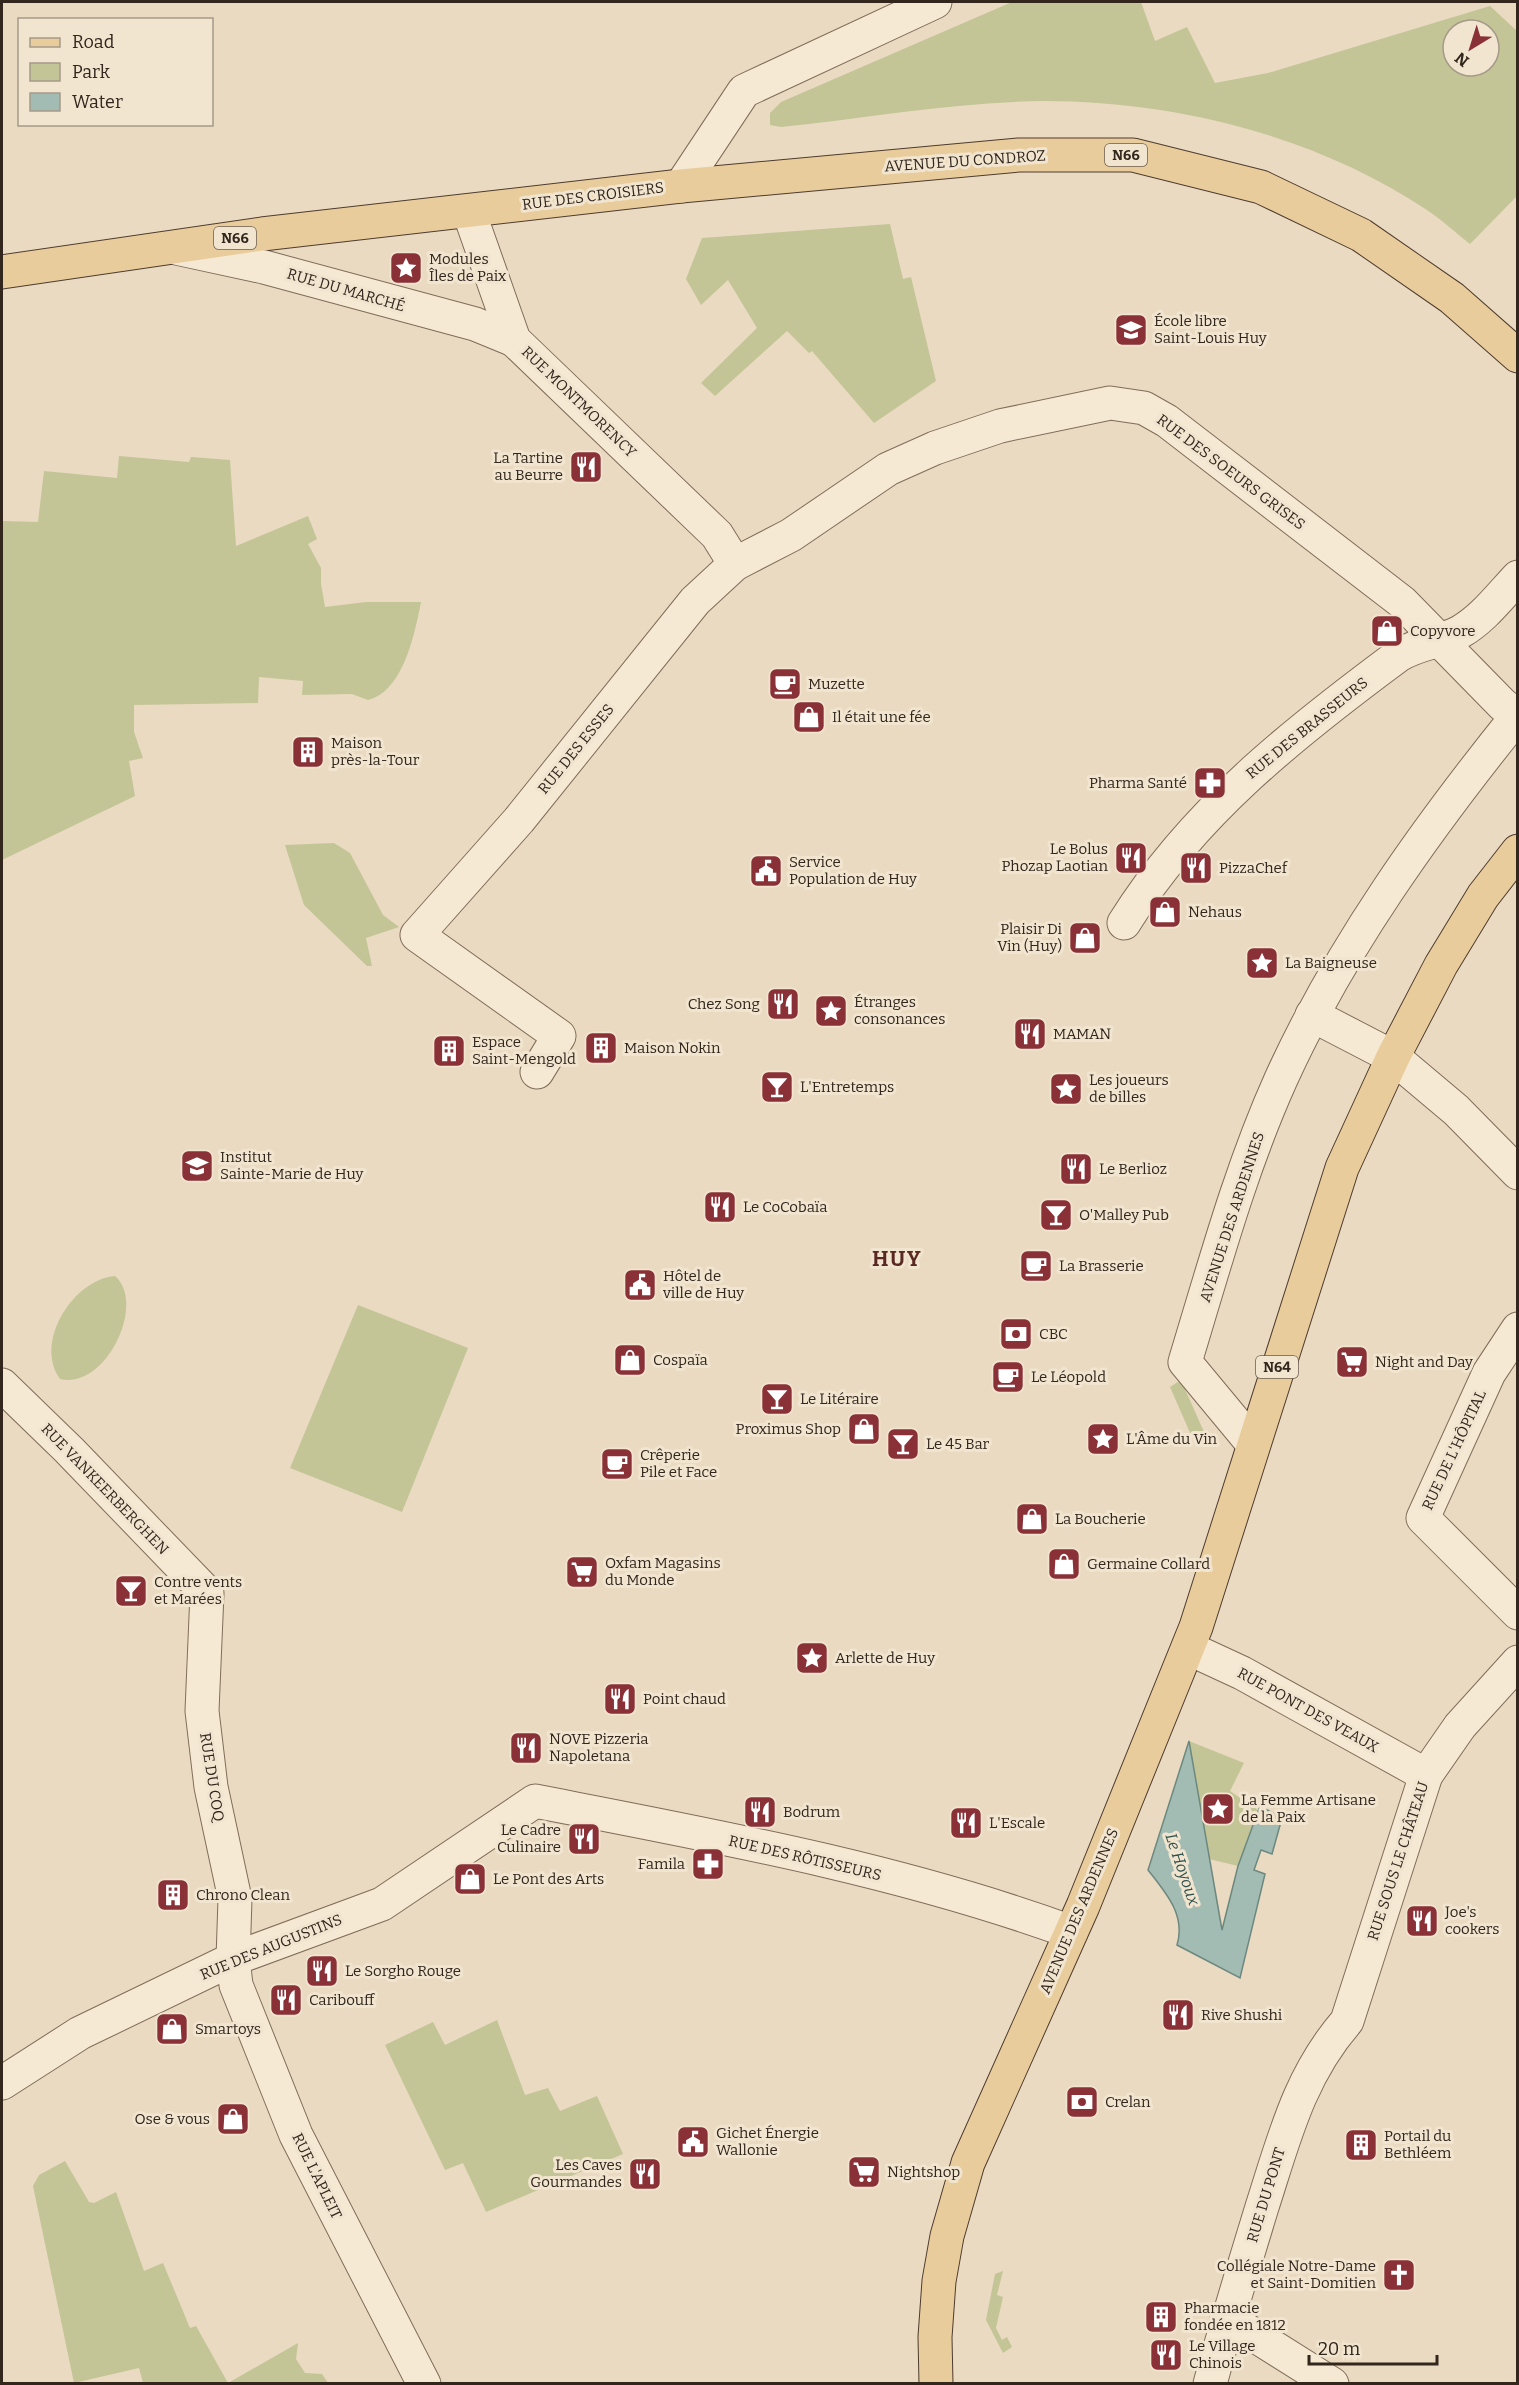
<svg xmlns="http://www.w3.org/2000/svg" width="1519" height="2385" font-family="Bitter,serif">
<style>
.green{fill:#c3c596;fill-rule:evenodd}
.water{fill:#a3bcb3;stroke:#6c887f;stroke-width:1.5}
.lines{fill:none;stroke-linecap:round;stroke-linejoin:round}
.minor-casing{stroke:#806c5a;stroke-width:35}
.primary-casing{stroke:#4e3b2e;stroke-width:35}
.minor{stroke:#f5e9d3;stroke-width:33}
.primary{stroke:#e9cc9c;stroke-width:33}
.labels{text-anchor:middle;stroke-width:6;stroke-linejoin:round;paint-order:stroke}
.shield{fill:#f1e5d0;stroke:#6b5f53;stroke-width:1.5}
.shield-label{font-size:14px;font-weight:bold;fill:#32261d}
.street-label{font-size:15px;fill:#32261d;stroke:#f1e5d0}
.poi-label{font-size:15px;fill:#32261d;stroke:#f1e5d0;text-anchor:start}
.water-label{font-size:16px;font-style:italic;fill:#2e504c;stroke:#f1e5d0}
.district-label{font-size:21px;font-weight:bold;letter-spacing:1.5px;fill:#5a2921;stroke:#f1e5d0}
</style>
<rect width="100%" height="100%" fill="#e9dac1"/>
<g class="green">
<path d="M 1012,2 L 1141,2 L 1155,41 L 1187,27 L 1215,83 L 1268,73 L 1490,6 L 1517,31 L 1517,196 L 1470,244 C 1456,233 1442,220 1427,210 C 1316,136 1176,101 1043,101 C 955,102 868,118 781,127 L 770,125 L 770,113 L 781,102 ZM 1453,30 L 1489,30 L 1489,66 L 1453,66 Z"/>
<polygon points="890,224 903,279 911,277 936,381 874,423 812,351 809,353 787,331 715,396 701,383 757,328 728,280 701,305 686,279 702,238"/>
<path d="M 119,456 L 189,462 L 191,457 L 230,460 L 236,546 L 308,516 L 317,539 L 308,544 L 321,568 L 321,584 L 325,607 L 366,602 L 421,602 C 415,632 404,691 368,700 L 352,694 L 302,695 L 303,681 L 259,677 L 258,703 L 134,705 L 134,732 L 143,758 L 129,761 L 135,796 L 2,860 L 2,521 L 38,522 L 44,471 L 117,478 Z"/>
<polygon points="334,843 350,853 383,915 399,927 366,938 372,966 367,966 304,905 285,845"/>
<path d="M 115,1276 C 147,1304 105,1390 60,1379 C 33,1342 74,1279 115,1276 Z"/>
<polygon points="358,1305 468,1348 402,1512 290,1468"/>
<polygon points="1181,1380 1208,1441 1191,1435 1170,1387"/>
<polygon points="1189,1741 1244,1763 1230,1791 1258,1810 1238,1866 1209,1859"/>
<polygon points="497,2020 525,2095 548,2088 560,2111 597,2096 623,2154 486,2212 463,2163 445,2170 385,2045 433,2022 445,2045"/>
<polygon points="65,2161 89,2202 94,2203 116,2192 144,2271 163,2263 190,2328 196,2326 228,2383 298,2343 296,2359 305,2373 322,2374 328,2383 143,2383 139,2368 74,2383 33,2186 39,2175"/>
<polygon points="1003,2271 997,2295 1003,2297 996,2328 1002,2340 1007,2337 1012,2347 1003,2353 986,2320 995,2274"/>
</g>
<path class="water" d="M 1189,1741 L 1222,1930 L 1238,1866 L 1260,1806 L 1282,1818 L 1272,1854 L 1261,1850 L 1254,1870 L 1265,1874 L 1240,1978 L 1177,1945 C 1186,1915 1166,1893 1148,1870 Z"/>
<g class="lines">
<defs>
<g id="minor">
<polyline points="681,186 744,91 935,2"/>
<polyline points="469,212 514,340 717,535 735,564"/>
<polyline points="176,248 264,267 475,324 514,340"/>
<path d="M 1124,923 C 1193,812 1295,732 1399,655 C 1419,643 1441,642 1460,632 C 1483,619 1500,596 1518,577"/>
<polyline points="1312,1015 1393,1057 1456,1110 1518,1173"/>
<polyline points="537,1072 559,1036 417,935 519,820 695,601 735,564 791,535 888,469 935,448 1000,426 1110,403 1144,408 1167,421 1402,602 1502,704 1517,716"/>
<polyline points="1518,1329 1489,1373 1423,1518 1518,1613"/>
<polyline points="2,1385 69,1450 207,1593 202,1711 211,1787 235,1899 233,1959 236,1985 296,2135 424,2384"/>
<path d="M 1253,1444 L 1185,1362 C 1214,1267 1240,1170 1281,1079 C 1341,947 1427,828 1518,715"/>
<polyline points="1188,1648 1242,1673 1426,1775"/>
<path d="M 2,2083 L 80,2033 L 233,1959 L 382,1904 L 535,1801 C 715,1836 898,1869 1071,1932"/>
<polyline points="1227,2318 1332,2384"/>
<path d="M 1210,2384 C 1226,2324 1244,2266 1262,2207 C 1284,2139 1299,2076 1347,2021 L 1426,1775 L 1460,1726 L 1518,1662"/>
</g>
<g id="primary">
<polyline points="2,272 262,234 681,186 1019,155 1133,155 1261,187 1361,235 1452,298 1518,356"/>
<polyline points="936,2384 935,2337 939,2281 947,2236 968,2163 1083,1906 1196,1627 1342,1168 1393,1057 1441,965 1483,896 1518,851"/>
</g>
</defs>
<use href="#minor" class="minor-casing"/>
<use href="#primary" class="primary-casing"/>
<use href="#minor" class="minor"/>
<use href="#primary" class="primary"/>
</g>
<defs>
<symbol id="sight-square" viewBox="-11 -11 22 22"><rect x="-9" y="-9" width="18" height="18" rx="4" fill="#8a3037" stroke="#f1e5d0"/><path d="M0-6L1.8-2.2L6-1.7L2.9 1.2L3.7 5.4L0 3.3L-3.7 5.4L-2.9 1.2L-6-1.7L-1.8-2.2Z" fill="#fff"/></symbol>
<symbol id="school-square" viewBox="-11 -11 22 22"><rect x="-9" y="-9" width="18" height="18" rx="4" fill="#8a3037" stroke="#f1e5d0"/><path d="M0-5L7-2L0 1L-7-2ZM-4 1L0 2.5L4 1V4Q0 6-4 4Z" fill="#fff"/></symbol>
<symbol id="restaurant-square" viewBox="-11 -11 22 22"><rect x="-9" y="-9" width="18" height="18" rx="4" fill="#8a3037" stroke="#f1e5d0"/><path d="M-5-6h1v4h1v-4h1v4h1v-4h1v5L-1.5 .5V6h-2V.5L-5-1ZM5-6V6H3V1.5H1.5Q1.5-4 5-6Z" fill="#fff"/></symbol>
<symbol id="shop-square" viewBox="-11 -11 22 22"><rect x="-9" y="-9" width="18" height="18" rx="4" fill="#8a3037" stroke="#f1e5d0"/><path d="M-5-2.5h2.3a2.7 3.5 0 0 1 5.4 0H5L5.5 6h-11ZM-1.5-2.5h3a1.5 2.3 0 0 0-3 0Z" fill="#fff"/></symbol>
<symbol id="cafe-square" viewBox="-11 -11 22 22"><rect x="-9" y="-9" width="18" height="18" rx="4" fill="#8a3037" stroke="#f1e5d0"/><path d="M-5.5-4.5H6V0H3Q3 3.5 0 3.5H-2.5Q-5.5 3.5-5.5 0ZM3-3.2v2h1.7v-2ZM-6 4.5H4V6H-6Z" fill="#fff"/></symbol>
<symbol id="building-square" viewBox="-11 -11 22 22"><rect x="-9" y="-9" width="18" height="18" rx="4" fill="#8a3037" stroke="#f1e5d0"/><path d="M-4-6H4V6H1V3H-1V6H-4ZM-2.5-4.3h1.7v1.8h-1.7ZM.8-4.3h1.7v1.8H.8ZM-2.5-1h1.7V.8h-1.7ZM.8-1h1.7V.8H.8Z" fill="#fff"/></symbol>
<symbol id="pharmacy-square" viewBox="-11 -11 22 22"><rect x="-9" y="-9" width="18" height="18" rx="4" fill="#8a3037" stroke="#f1e5d0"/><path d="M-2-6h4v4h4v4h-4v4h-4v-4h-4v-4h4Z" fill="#fff"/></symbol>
<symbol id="civic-square" viewBox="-11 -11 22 22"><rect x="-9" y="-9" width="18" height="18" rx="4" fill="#8a3037" stroke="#f1e5d0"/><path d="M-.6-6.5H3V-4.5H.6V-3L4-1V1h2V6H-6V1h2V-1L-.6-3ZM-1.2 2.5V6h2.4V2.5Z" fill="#fff"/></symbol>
<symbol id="bar-square" viewBox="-11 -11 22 22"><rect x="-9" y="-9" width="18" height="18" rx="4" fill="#8a3037" stroke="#f1e5d0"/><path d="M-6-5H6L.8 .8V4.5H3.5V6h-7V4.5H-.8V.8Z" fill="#fff"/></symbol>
<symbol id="bank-square" viewBox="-11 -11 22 22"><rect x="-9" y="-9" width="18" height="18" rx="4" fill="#8a3037" stroke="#f1e5d0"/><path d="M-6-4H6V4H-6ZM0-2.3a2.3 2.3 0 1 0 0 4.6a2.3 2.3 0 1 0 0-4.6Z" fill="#fff"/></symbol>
<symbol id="supermarket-square" viewBox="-11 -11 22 22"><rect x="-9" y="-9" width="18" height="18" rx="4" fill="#8a3037" stroke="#f1e5d0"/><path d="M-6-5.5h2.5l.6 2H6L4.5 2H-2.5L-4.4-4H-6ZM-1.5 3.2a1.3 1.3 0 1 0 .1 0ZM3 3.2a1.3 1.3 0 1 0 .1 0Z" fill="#fff"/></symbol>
<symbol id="church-square" viewBox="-11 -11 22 22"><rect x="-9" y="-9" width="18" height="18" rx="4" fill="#8a3037" stroke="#f1e5d0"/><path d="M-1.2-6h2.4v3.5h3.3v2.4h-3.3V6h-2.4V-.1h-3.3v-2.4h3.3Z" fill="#fff"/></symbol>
</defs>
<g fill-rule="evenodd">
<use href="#sight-square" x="387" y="249" width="38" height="38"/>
<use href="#school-square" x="1112" y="311" width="38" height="38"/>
<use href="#restaurant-square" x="567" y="448" width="38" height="38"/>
<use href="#shop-square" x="1368" y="612" width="38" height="38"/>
<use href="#cafe-square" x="766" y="665" width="38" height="38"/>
<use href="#shop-square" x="790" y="698" width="38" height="38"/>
<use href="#building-square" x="289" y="733" width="38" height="38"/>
<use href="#pharmacy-square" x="1191" y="764" width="38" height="38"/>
<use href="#restaurant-square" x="1112" y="839" width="38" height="38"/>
<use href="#restaurant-square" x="1177" y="849" width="38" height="38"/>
<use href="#civic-square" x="747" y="852" width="38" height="38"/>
<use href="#shop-square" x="1146" y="893" width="38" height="38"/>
<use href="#shop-square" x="1066" y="919" width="38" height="38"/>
<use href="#sight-square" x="1243" y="944" width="38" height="38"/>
<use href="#restaurant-square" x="764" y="985" width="38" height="38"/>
<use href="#sight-square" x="812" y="992" width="38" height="38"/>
<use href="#restaurant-square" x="1011" y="1015" width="38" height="38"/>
<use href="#building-square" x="582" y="1029" width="38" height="38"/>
<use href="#building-square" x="430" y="1032" width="38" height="38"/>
<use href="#bar-square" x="758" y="1068" width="38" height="38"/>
<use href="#sight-square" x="1047" y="1070" width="38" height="38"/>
<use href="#school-square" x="178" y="1147" width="38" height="38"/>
<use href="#restaurant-square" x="1057" y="1150" width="38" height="38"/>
<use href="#restaurant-square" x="701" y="1188" width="38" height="38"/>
<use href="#bar-square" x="1037" y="1196" width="38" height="38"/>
<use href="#cafe-square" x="1017" y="1247" width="38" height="38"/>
<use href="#civic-square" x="621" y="1266" width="38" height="38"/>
<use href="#bank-square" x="997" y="1315" width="38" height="38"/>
<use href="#shop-square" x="611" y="1341" width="38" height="38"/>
<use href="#supermarket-square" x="1333" y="1343" width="38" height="38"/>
<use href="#cafe-square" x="989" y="1358" width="38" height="38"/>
<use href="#bar-square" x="758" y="1380" width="38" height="38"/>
<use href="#shop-square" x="845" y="1410" width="38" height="38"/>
<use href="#sight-square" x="1084" y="1420" width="38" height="38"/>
<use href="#bar-square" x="884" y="1425" width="38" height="38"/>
<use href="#cafe-square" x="598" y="1445" width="38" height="38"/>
<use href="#shop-square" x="1013" y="1500" width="38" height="38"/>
<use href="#shop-square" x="1045" y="1545" width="38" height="38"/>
<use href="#supermarket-square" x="563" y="1553" width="38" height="38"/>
<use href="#bar-square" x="112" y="1572" width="38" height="38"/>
<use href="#sight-square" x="793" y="1639" width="38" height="38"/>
<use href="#restaurant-square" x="601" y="1680" width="38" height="38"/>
<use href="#restaurant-square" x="507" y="1729" width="38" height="38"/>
<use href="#sight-square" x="1199" y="1790" width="38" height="38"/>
<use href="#restaurant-square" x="741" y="1793" width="38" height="38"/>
<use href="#restaurant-square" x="947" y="1804" width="38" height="38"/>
<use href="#restaurant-square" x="565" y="1820" width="38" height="38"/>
<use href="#pharmacy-square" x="689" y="1845" width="38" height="38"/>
<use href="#shop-square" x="451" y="1860" width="38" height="38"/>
<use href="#building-square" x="154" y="1876" width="38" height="38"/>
<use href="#restaurant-square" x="1403" y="1902" width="38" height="38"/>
<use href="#restaurant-square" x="303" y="1952" width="38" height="38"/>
<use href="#restaurant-square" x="267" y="1981" width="38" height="38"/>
<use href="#restaurant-square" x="1159" y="1996" width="38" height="38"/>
<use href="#shop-square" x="153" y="2010" width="38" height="38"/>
<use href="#bank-square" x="1063" y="2083" width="38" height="38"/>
<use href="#shop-square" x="214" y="2100" width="38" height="38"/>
<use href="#civic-square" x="674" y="2123" width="38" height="38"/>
<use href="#building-square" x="1342" y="2126" width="38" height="38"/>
<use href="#supermarket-square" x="845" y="2153" width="38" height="38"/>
<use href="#restaurant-square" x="626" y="2155" width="38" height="38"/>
<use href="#church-square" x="1380" y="2256" width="38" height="38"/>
<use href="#building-square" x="1142" y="2298" width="38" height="38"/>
<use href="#restaurant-square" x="1147" y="2336" width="38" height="38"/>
</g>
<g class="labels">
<g class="shield">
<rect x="1105" y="144" width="42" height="22" rx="4.5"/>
<rect x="214" y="227" width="42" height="22" rx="4.5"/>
<rect x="1256" y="1356" width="42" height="22" rx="4.5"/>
</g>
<g class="shield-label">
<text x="1126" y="160">N66</text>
<text x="235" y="243">N66</text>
<text x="1277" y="1372">N64</text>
</g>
<g class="street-label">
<text transform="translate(965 161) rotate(-4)" y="5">AVENUE DU CONDROZ</text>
<text transform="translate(593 196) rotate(-7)" y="5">RUE DES CROISIERS</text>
<text transform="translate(346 290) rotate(16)" y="5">RUE DU MARCHÉ</text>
<text transform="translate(579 402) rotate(44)" y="5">RUE MONTMORENCY</text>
<text transform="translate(1231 472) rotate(37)" y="5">RUE DES SOEURS GRISES</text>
<text transform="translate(1307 728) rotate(-39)" y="5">RUE DES BRASSEURS</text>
<text transform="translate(576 749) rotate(-51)" y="5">RUE DES ESSES</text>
<text transform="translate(1232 1217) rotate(-72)" y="5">AVENUE DES ARDENNES</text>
<text transform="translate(1454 1450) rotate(-65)" y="5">RUE DE L'HÔPITAL</text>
<text transform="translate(105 1489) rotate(46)" y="5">RUE VANKEERBERGHEN</text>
<text transform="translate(1308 1710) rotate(29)" y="5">RUE PONT DES VEAUX</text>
<text transform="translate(212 1777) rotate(81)" y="5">RUE DU COQ</text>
<text transform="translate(805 1858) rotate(13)" y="5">RUE DES RÔTISSEURS</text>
<text transform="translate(1398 1861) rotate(-72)" y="5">RUE SOUS LE CHÂTEAU</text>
<text transform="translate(1079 1911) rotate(-67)" y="5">AVENUE DES ARDENNES</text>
<text transform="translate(271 1947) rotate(-22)" y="5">RUE DES AUGUSTINS</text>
<text transform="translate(317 2176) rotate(64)" y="5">RUE L'APLEIT</text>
<text transform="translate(1266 2195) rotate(-73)" y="5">RUE DU PONT</text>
</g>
<g class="poi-label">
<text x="429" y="264">Modules<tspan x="429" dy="17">Îles de Paix</tspan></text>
<text x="1154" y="326">École libre<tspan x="1154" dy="17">Saint-Louis Huy</tspan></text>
<text x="563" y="463" text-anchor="end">La Tartine<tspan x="563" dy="17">au Beurre</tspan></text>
<text x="1410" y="636">Copyvore</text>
<text x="808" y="689">Muzette</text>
<text x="832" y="722">Il était une fée</text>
<text x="331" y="748">Maison<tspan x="331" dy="17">près-la-Tour</tspan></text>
<text x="1187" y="788" text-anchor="end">Pharma Santé</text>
<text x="1108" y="854" text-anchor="end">Le Bolus<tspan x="1108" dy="17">Phozap Laotian</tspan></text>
<text x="789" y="867">Service<tspan x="789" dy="17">Population de Huy</tspan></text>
<text x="1219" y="873">PizzaChef</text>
<text x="1188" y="917">Nehaus</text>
<text x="1062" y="934" text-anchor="end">Plaisir Di<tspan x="1062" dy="17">Vin (Huy)</tspan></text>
<text x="1285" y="968">La Baigneuse</text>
<text x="854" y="1007">Étranges<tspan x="854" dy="17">consonances</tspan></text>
<text x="760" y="1009" text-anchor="end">Chez Song</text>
<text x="1053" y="1039">MAMAN</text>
<text x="472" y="1047">Espace<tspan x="472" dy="17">Saint-Mengold</tspan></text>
<text x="624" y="1053">Maison Nokin</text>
<text x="1089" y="1085">Les joueurs<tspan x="1089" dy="17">de billes</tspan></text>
<text x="800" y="1092">L'Entretemps</text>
<text x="220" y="1162">Institut<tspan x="220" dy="17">Sainte-Marie de Huy</tspan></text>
<text x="1099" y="1174">Le Berlioz</text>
<text x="743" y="1212">Le CoCobaïa</text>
<text x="1079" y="1220">O'Malley Pub</text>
<text x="1059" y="1271">La Brasserie</text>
<text x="663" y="1281">Hôtel de<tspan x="663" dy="17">ville de Huy</tspan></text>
<text x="1039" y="1339">CBC</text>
<text x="653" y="1365">Cospaïa</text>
<text x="1375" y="1367">Night and Day</text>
<text x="1031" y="1382">Le Léopold</text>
<text x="800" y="1404">Le Litéraire</text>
<text x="841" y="1434" text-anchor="end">Proximus Shop</text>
<text x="1126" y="1444">L'Âme du Vin</text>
<text x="926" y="1449">Le 45 Bar</text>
<text x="640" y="1460">Crêperie<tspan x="640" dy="17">Pile et Face</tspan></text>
<text x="1055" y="1524">La Boucherie</text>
<text x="605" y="1568">Oxfam Magasins<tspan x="605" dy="17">du Monde</tspan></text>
<text x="1087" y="1569">Germaine Collard</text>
<text x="154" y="1587">Contre vents<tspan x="154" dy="17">et Marées</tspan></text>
<text x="835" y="1663">Arlette de Huy</text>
<text x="643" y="1704">Point chaud</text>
<text x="549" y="1744">NOVE Pizzeria<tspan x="549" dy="17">Napoletana</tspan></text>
<text x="1241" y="1805">La Femme Artisane<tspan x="1241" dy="17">de la Paix</tspan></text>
<text x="783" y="1817">Bodrum</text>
<text x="989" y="1828">L'Escale</text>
<text x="561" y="1835" text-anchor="end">Le Cadre<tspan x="561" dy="17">Culinaire</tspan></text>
<text x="685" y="1869" text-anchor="end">Famila</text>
<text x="493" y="1884">Le Pont des Arts</text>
<text x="196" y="1900">Chrono Clean</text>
<text x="1445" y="1917">Joe's<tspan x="1445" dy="17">cookers</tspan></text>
<text x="345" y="1976">Le Sorgho Rouge</text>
<text x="309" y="2005">Caribouff</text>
<text x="1201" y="2020">Rive Shushi</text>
<text x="195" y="2034">Smartoys</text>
<text x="1105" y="2107">Crelan</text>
<text x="210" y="2124" text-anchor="end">Ose &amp; vous</text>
<text x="716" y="2138">Gichet Énergie<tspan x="716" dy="17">Wallonie</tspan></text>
<text x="1384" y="2141">Portail du<tspan x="1384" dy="17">Bethléem</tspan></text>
<text x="622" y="2170" text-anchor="end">Les Caves<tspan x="622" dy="17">Gourmandes</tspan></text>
<text x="887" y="2177">Nightshop</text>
<text x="1376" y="2271" text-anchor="end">Collégiale Notre-Dame<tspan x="1376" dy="17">et Saint-Domitien</tspan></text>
<text x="1184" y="2313">Pharmacie<tspan x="1184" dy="17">fondée en 1812</tspan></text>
<text x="1189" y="2351">Le Village<tspan x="1189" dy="17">Chinois</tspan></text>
</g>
<g class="water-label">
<text transform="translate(1183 1869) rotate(71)" y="6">Le Hoyoux</text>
</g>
<g class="district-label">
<text x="897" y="1266">HUY</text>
</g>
</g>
<rect width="1519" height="2385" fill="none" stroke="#32261d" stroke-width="6"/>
<rect x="18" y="18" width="195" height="108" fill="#f1e5d0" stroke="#a59988" stroke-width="1.5"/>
<rect x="30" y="38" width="30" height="9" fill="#e9cc9c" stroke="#a59988" stroke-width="1.5"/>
<text x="72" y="48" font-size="18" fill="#32261d">Road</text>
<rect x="30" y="63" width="30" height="18" fill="#c3c596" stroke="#a59988" stroke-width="1.5"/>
<text x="72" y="78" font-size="18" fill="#32261d">Park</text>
<rect x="30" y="93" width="30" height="18" fill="#a3bcb3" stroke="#a59988" stroke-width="1.5"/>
<text x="72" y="108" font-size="18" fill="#32261d">Water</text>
<g transform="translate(1471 48) rotate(218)"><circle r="28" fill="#f1e5d0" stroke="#a59988" stroke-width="1.5"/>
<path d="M0-4.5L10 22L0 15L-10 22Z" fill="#8a3037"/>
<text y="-9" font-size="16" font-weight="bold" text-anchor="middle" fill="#32261d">N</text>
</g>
<path d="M1309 2355v9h128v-9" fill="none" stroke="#32261d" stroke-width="3"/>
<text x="1318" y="2355" font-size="18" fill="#32261d" stroke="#f1e5d0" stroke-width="4.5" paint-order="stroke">20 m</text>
</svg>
